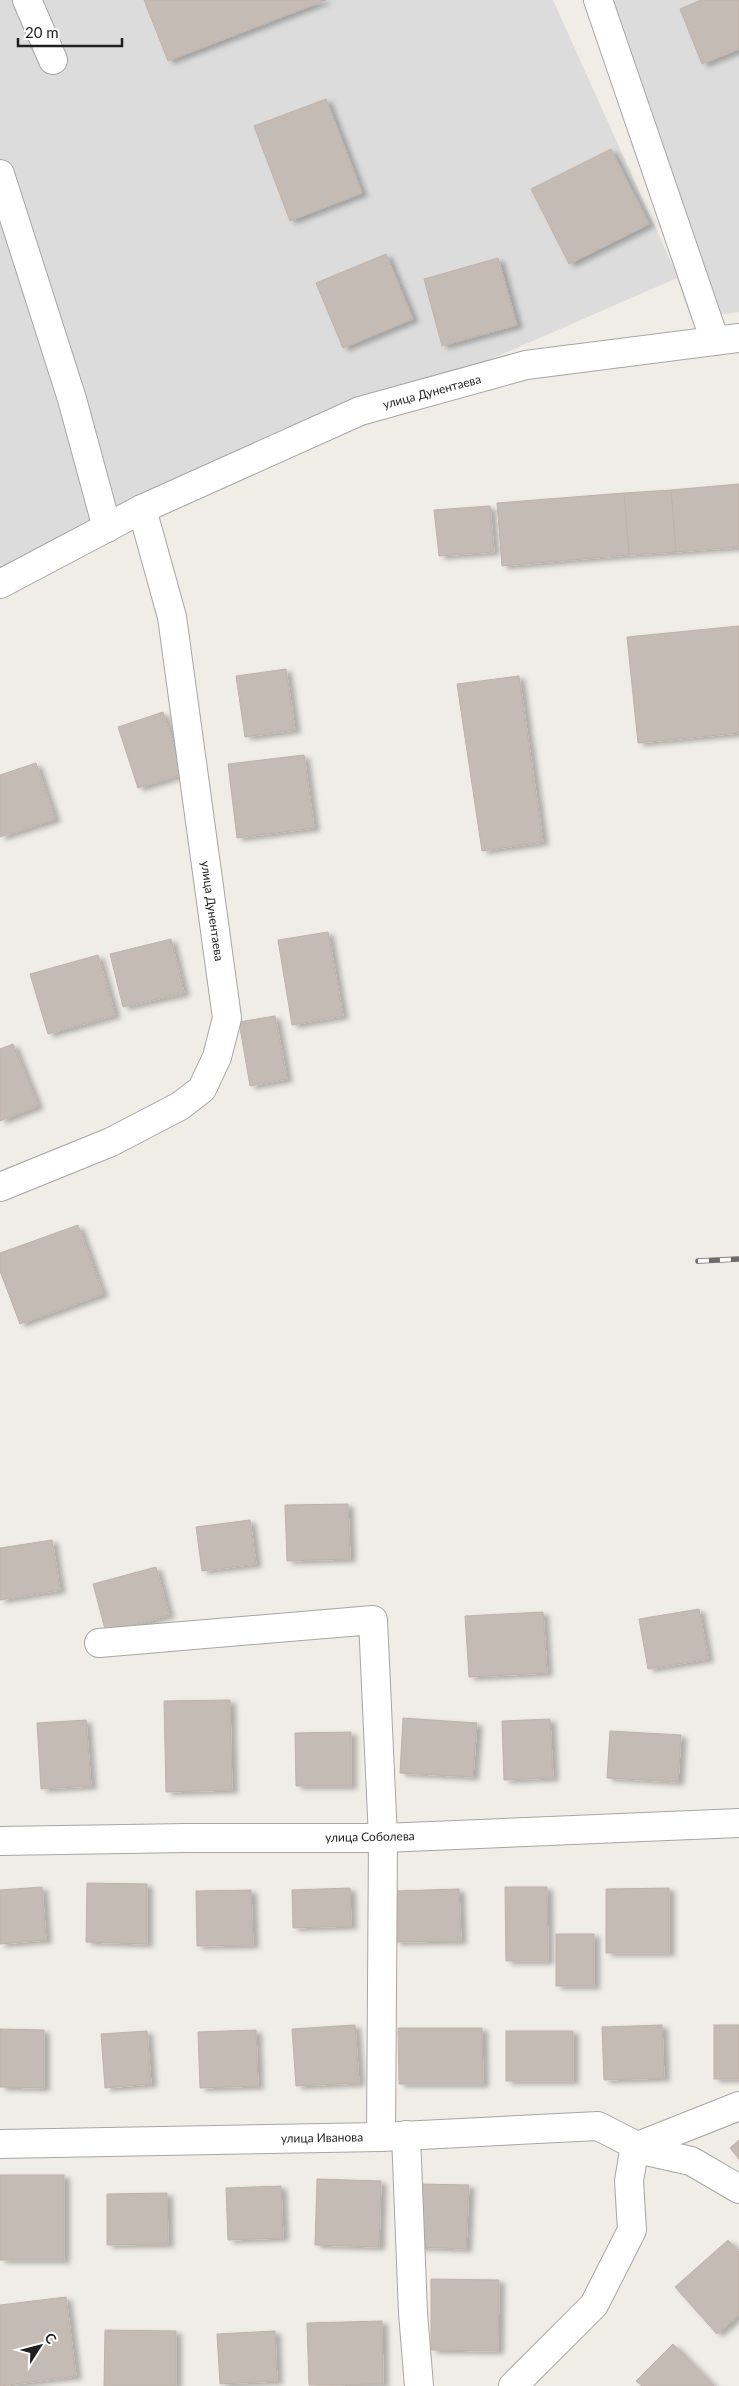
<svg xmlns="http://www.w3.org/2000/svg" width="739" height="2386" font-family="Lato,sans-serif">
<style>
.residential{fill:#dddcdc}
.building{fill:#c4bbb5;stroke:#c1b2a8;filter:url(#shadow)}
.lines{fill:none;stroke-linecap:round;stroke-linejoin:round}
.minor-casing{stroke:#a6a6a6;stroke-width:30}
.minor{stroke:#fff;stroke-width:28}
.rail-casing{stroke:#6d6d6d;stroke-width:5.5}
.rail{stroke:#fff;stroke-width:4;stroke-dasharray:11;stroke-linecap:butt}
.labels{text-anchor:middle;stroke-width:5;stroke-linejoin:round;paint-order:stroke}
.street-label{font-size:12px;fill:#1f1f1f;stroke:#fff}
</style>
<defs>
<filter id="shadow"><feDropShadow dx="5.5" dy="3" stdDeviation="2.5" flood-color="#0004"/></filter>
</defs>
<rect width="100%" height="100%" fill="#f0ece6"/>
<polygon class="residential" points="0,0 553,0 675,271 584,0 739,0 739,312 691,319 677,278 0,573"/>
<g class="building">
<polygon points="144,0 326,0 168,61"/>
<polygon points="701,0 739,0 739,49 702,64 680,9"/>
<polygon points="326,99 362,193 290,221 254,126"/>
<polygon points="611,149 649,224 569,264 531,189"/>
<polygon points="386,254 413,319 343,348 316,283"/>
<polygon points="498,258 517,325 442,346 424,279"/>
<polygon points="739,484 739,547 676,552 671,490"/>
<polygon points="671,490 676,552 629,555 624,493"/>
<polygon points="624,493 629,555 502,566 497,503"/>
<polygon points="490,506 494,552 439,556 434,510"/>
<polygon points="739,626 739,733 638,743 627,637"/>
<polygon points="286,669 295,730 245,737 236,676"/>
<polygon points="519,676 543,842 482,851 457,684"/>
<polygon points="163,712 183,774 138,788 118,727"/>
<polygon points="304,755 314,828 237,838 228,764"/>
<polygon points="36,763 55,819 0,837 0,775"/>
<polygon points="328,932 343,1016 292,1025 278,940"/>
<polygon points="171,939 184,993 123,1007 110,954"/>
<polygon points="98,955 115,1015 48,1034 30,974"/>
<polygon points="275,1016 287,1079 250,1086 239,1022"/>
<polygon points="13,1044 38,1106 0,1121 0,1049"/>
<polygon points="78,1225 103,1294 20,1324 0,1271 0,1253"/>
<polygon points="348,1504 350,1559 287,1561 285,1505"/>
<polygon points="250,1520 256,1564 202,1571 196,1527"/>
<polygon points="52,1540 60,1590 0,1600 0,1548"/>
<polygon points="156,1567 169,1615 106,1633 93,1584"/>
<polygon points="699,1609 708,1659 648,1669 639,1619"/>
<polygon points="543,1612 547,1673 469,1677 465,1616"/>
<polygon points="230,1700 232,1790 166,1792 164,1701"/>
<polygon points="403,1718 477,1723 473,1777 400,1773"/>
<polygon points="550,1719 553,1778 504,1780 502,1721"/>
<polygon points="86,1720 91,1786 41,1789 37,1723"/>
<polygon points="610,1731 681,1735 678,1782 607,1778"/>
<polygon points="351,1732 351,1786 296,1786 295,1733"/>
<polygon points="87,1883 147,1884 147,1944 86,1942"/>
<polygon points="42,1887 46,1940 0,1944 0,1890"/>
<polygon points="505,1887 547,1887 548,1961 506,1961"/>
<polygon points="350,1888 351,1926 293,1928 292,1890"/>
<polygon points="669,1888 669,1953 606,1953 606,1889"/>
<polygon points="459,1889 461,1941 395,1942 393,1891"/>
<polygon points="251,1890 253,1945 197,1946 196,1891"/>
<rect x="556" y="1934" width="38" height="52"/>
<polygon points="355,2025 359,2083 296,2086 292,2029"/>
<polygon points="662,2025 664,2078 604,2080 602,2027"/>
<rect x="714" y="2025" width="25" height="54"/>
<polygon points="398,2028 482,2028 483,2084 399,2084"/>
<polygon points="0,2029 44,2030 44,2088 0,2087"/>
<polygon points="256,2030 258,2086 200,2088 198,2032"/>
<polygon points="147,2031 151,2084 105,2088 101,2034"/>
<rect x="506" y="2031" width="67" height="50"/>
<polygon points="739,2140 739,2159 730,2148"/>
<rect x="0" y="2175" width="64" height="85"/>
<polygon points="317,2179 381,2181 379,2247 315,2245"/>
<polygon points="420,2184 469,2185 466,2249 417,2247"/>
<polygon points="281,2186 283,2238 228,2240 226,2188"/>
<polygon points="167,2193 168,2244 107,2245 107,2194"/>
<polygon points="728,2240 739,2252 739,2315 717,2334 675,2287"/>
<polygon points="431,2279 499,2280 498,2351 431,2350"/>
<polygon points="66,2297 76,2376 0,2386 0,2305"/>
<polygon points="382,2321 383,2384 309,2385 307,2323"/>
<polygon points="105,2330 176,2331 176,2386 104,2386"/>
<polygon points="275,2331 277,2381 220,2384 217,2334"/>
<polygon points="673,2344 714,2386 642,2386 636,2381"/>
</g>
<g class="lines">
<defs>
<g id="minor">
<polyline points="27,0 53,60"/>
<polyline points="598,0 715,341"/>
<polyline points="0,174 72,399 107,528"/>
<polyline points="0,584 142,509 360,411 526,365 739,338"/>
<polyline points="0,1187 111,1142 180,1106 202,1089 217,1057 227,1018 172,617 142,509"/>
<polyline points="99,1643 373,1620 383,1838 381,2137"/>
<polyline points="0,1841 187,1838 383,1838 739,1823"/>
<polyline points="406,2135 413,2313 419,2386"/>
<polyline points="0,2144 381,2137 598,2126 635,2145 629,2181 632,2230 594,2305 513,2386"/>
<polyline points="633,2148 691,2161 739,2189"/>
<polyline points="633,2148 739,2106"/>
</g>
</defs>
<use href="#minor" class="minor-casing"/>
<use href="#minor" class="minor"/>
<defs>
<polyline id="rail" points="698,1261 739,1259"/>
</defs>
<use href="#rail" class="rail-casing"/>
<use href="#rail" class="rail"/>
</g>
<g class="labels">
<g class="street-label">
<text transform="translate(432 392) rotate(-15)" y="4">улица Дунентаева</text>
<text transform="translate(212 911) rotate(82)" y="4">улица Дунентаева</text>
<text transform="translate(370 1837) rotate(-1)" y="4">улица Соболева</text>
<text transform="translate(322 2138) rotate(-1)" y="4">улица Иванова</text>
</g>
</g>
<g transform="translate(40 2346) rotate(54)" stroke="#ffffff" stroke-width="4" paint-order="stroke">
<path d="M0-4L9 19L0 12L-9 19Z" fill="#1f1f1f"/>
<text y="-8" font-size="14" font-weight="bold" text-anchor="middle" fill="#1f1f1f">С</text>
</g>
<path d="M18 38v8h104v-8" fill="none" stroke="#1f1f1f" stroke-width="2.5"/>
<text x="25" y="38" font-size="15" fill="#1f1f1f" stroke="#ffffff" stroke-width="4" paint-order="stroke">20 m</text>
</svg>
